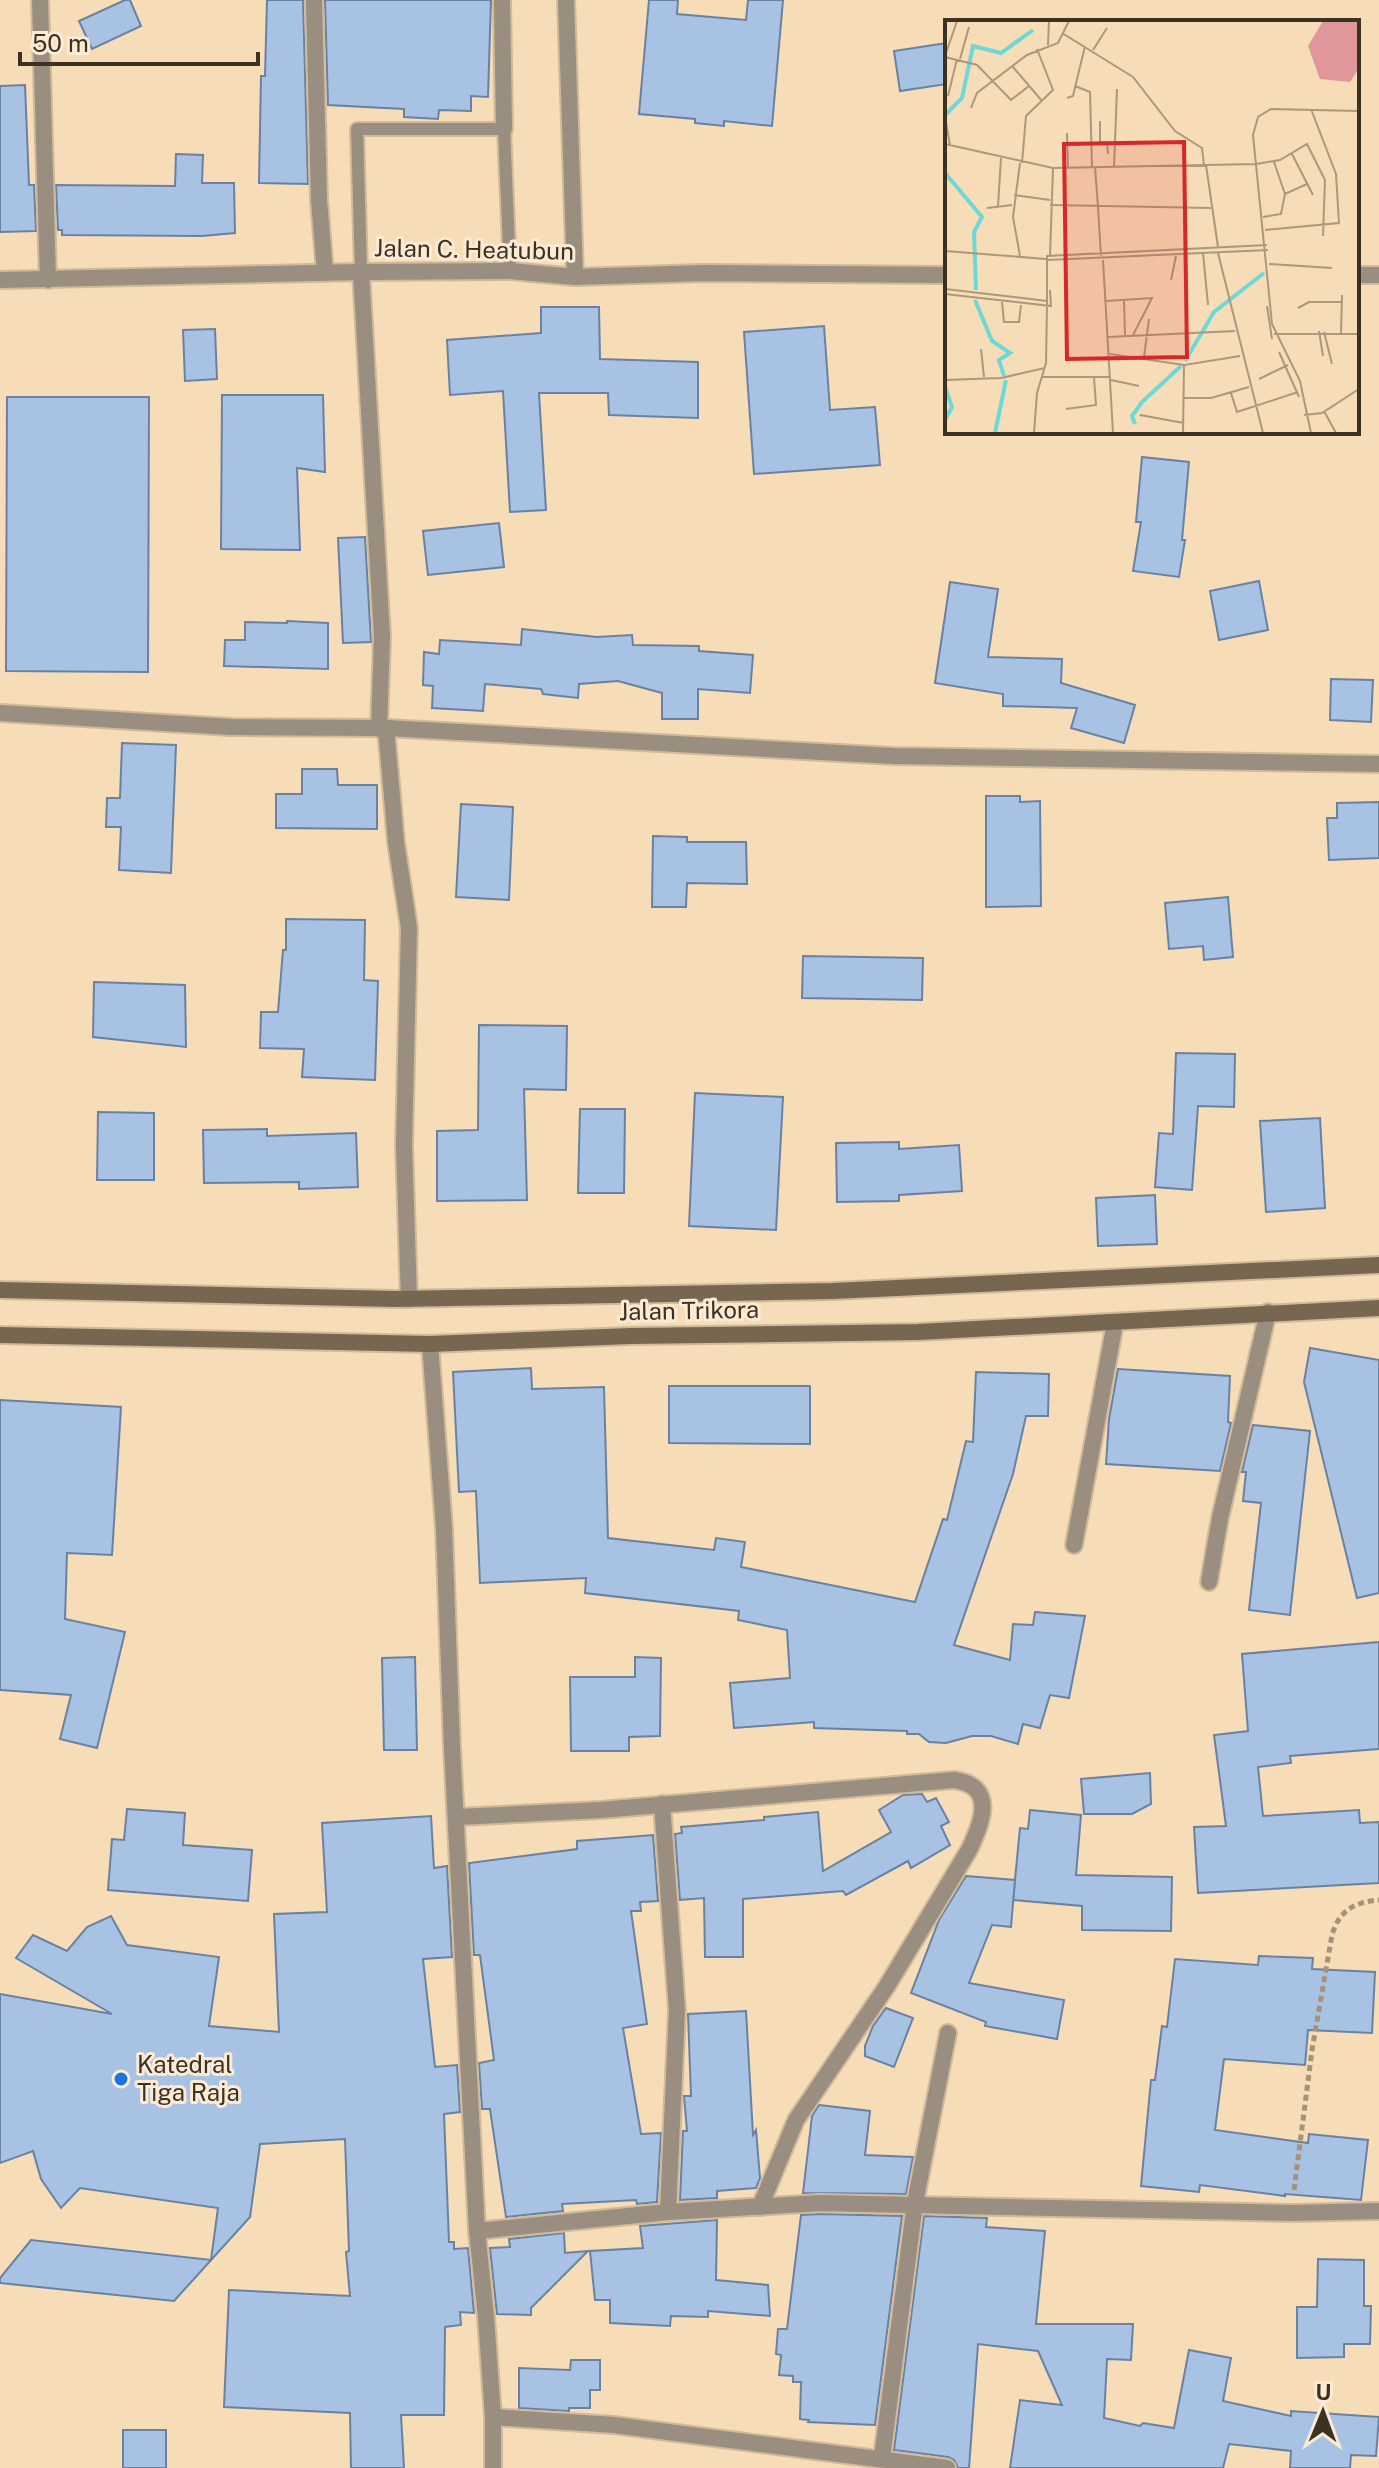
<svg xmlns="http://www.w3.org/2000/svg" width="1379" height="2468" font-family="'Public Sans',sans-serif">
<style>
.building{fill:#a8c2e4;stroke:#6a82a2;stroke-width:2}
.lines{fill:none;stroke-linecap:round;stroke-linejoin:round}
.lane-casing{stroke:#d1ba9a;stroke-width:16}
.street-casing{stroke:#d1ba9a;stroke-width:20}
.secondary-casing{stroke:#d1ba9a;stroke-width:20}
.path{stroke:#a59277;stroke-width:5;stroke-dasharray:6 4;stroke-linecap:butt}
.lane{stroke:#998e7f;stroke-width:12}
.street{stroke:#998e7f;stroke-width:16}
.secondary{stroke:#776751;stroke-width:16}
.poi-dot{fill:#1c75df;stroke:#fbebd5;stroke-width:3}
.labels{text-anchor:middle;stroke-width:6;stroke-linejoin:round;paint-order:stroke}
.street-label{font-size:24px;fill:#3c3224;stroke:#fbebd5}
.poi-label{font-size:24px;fill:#3c3224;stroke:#fbebd5;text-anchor:start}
.inset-river{fill:none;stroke:#6ed8d9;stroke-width:4}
.inset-road{fill:none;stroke:#ac987c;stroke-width:2}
.view{fill:#d62828;fill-opacity:0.15;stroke:#d62828;stroke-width:4}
.inset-edge{fill:none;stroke:#3c3224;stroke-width:4}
</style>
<rect width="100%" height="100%" fill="#f6dcb7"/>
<g class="building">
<polygon points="125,0 130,0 141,26 92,49 79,21"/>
<polygon points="267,0 303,0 308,184 259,183 261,76 265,76"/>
<polygon points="325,0 491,0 488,97 471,96 471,111 439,110 438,119 404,117 404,109 328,105"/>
<polygon points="649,0 678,0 677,14 746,20 748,0 783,0 772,126 724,121 724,126 695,123 695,119 639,114"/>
<polygon points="947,43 947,84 900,91 894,51"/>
<polygon points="25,85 29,185 34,185 36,231 0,232 0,86"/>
<polygon points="176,154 203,155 202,183 234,183 235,233 202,236 62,235 62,230 58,230 56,185 175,186"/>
<polygon points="541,307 599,307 600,359 698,362 698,418 609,415 608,393 539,393 546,510 510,512 503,391 450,395 447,340 541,333"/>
<polygon points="824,326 830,410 875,407 880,465 754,474 744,332"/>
<polygon points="215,329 217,379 185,381 183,330"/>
<polygon points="222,395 323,395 325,472 297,468 300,550 221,549"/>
<polygon points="7,397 149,397 148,672 6,671"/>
<polygon points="1142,457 1189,462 1182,540 1185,540 1179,577 1133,571 1141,522 1136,522"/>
<polygon points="499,523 504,567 428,575 423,531"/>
<polygon points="365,537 371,642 343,643 338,538"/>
<polygon points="1259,581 1268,630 1219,640 1210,591"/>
<polygon points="950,582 998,589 988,657 1062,659 1061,683 1135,705 1124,743 1071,728 1077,708 1003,706 1003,694 935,683"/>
<polygon points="287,621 328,623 328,669 224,666 225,640 245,640 245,622 287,623"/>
<polygon points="522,629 597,637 632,635 633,645 699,646 699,651 753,655 750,693 698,689 698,719 662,719 662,693 618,681 579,684 578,698 543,694 541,689 485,684 483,711 432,708 433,686 423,685 424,652 439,654 440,640 521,645"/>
<polygon points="1331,679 1373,680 1371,722 1330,720"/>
<polygon points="122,743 176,745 171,873 119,870 121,827 106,827 107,798 120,798"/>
<polygon points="302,769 337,769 338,785 377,785 377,829 276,828 276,794 302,794"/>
<polygon points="986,796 1020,796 1020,802 1040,801 1041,906 986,907"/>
<polygon points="1379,802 1379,858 1329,860 1327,818 1337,818 1337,803"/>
<polygon points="461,804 513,807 509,900 456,897"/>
<polygon points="653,836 687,837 687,842 746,842 747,884 687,883 686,907 652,907"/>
<polygon points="1228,897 1233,957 1204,960 1203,946 1169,949 1165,903"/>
<polygon points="286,919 365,920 364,980 378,981 375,1080 302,1077 304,1049 260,1048 261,1012 278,1012 283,950 286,950"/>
<polygon points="803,956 923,958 922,1000 802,998"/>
<polygon points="94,982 185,985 186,1047 93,1037"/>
<polygon points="479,1025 567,1026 566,1090 524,1089 527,1200 437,1201 437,1131 478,1130"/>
<polygon points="1176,1053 1235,1054 1234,1107 1198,1106 1192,1190 1155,1187 1159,1133 1173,1134"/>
<polygon points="695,1093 783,1097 776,1230 689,1226"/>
<polygon points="580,1109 625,1109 624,1193 578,1193"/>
<polygon points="98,1112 154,1113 154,1180 97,1180"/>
<polygon points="1320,1118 1325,1208 1266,1212 1260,1121"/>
<polygon points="267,1129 267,1136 356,1133 358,1187 299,1189 299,1182 204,1183 203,1130"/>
<polygon points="899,1142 899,1149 959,1145 962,1191 899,1195 899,1201 837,1202 836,1143"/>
<polygon points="1155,1195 1157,1244 1098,1246 1096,1198"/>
<polygon points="1310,1348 1379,1360 1379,1593 1357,1598 1304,1382"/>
<polygon points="531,1368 532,1389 604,1387 608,1538 714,1550 716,1538 745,1542 741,1567 915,1602 943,1519 947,1520 966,1441 973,1442 976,1372 1049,1374 1048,1416 1026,1416 1013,1474 954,1645 1010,1660 1013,1624 1033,1625 1035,1612 1085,1616 1069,1698 1050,1695 1040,1728 1023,1724 1018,1744 991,1736 972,1736 946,1743 929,1742 919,1734 907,1734 907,1731 814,1728 814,1722 734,1728 730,1683 790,1678 787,1630 738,1620 739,1611 585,1593 586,1578 480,1583 476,1491 459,1492 453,1372"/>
<polygon points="1118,1369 1230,1376 1228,1422 1231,1423 1220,1471 1106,1464 1109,1419"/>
<polygon points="669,1386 810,1386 810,1444 669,1443"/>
<polygon points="0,1400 121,1407 112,1555 67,1553 65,1619 125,1632 97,1748 60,1739 71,1695 0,1690"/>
<polygon points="1253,1425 1310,1431 1290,1615 1249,1610 1261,1503 1243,1501 1246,1472 1242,1472"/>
<polygon points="1379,1642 1379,1749 1290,1756 1291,1763 1258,1767 1263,1816 1359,1810 1360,1823 1379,1822 1379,1883 1198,1893 1194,1827 1226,1826 1214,1735 1248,1731 1242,1654"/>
<polygon points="415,1657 417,1750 384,1750 382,1658"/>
<polygon points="635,1657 661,1658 660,1736 629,1737 629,1751 571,1751 570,1677 635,1677"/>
<polygon points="1150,1773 1151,1804 1132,1814 1084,1814 1081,1779"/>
<polygon points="922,1794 927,1802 936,1798 949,1822 941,1826 950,1845 911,1868 908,1861 846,1895 843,1891 743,1899 743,1957 705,1957 704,1898 680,1900 675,1834 682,1833 681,1827 764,1820 764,1817 818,1812 823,1871 891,1832 879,1810 903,1795"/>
<polygon points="127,1809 185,1813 183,1845 252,1850 248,1901 108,1890 112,1839 124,1840"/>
<polygon points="1030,1810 1081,1815 1076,1875 1172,1877 1171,1931 1082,1930 1082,1906 1013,1900 1020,1828 1028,1829"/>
<polygon points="431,1816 434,1868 447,1866 452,1957 423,1959 435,2067 457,2065 460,2112 444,2114 449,2242 454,2242 454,2249 468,2248 474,2313 460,2312 461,2325 445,2327 444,2415 401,2415 404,2468 351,2468 350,2413 224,2407 229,2290 350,2296 346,2252 349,2251 345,2139 260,2144 250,2217 174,2301 0,2283 0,2278 31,2240 211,2260 218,2208 80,2188 61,2208 41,2179 33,2151 0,2163 0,1994 112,2014 16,1958 33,1935 67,1951 87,1927 111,1916 127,1945 219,1957 209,2026 279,2032 274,1914 327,1912 322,1823"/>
<polygon points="653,1835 658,1901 640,1902 641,1911 631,1911 647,2024 623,2028 641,2134 661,2133 657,2202 637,2204 636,2200 562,2204 563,2211 506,2217 490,2109 482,2109 479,2063 494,2060 480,1955 474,1955 469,1863 577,1849 577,1841"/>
<polygon points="966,1876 1015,1880 1011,1927 992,1925 969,1983 1064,2000 1057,2039 985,2026 986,2022 911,1993 939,1920"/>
<polygon points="1259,1956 1313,1958 1312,1969 1375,1972 1372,2033 1308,2030 1305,2065 1224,2059 1215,2130 1308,2143 1309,2134 1368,2140 1361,2200 1285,2194 1285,2196 1200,2185 1199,2192 1141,2186 1151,2080 1155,2080 1162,2026 1167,2027 1175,1959 1258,1965"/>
<polygon points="886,2008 913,2018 894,2067 865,2056 865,2046 873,2026"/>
<polygon points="746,2011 753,2135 756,2130 760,2178 756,2188 717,2191 717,2198 680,2200 683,2131 687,2131 684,2096 691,2096 688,2014"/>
<polygon points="819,2105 870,2111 865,2155 913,2157 906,2194 803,2193 812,2116"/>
<polygon points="820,2214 902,2216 875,2425 808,2422 809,2420 800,2419 801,2382 793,2382 793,2376 779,2375 781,2355 776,2354 778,2329 787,2329 801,2215"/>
<polygon points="924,2216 987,2218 986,2227 1045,2231 1036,2324 1133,2324 1131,2360 1107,2359 1104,2418 1140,2426 1143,2423 1174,2428 1189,2350 1231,2358 1223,2401 1291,2416 1291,2411 1379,2417 1376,2456 1351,2455 1350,2468 1290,2468 1291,2451 1229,2444 1223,2468 1010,2468 1020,2400 1062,2405 1038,2351 978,2344 969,2468 958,2468 954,2460 948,2457 894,2450"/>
<polygon points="717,2220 716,2280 768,2285 770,2316 708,2311 708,2317 671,2316 670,2326 610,2323 610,2300 595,2300 590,2251 643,2248 640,2226"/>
<polygon points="564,2233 565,2253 588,2251 531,2308 531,2315 497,2314 490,2248 510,2247 509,2239"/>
<polygon points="1318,2259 1364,2260 1364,2306 1371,2306 1370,2344 1344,2344 1344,2357 1297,2358 1297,2307 1317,2307"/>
<polygon points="571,2360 600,2360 600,2390 590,2390 590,2408 569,2408 569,2411 519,2408 519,2368 570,2370"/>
<rect x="123" y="2430" width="43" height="38"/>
</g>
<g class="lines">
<defs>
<polyline id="lane" points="361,272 357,129 504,129 510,271"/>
<g id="street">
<polyline points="40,0 48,280"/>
<polyline points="314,0 319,200 325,273"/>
<polyline points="502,0 504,129"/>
<polyline points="566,0 575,277"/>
<polyline points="361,272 382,636 379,729"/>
<polyline points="1357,275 1379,275"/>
<polyline points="0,280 361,272 510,271 575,277 703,273 947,275"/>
<polyline points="0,713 231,727 386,728 894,756 1379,764"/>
<polyline points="386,728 396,842 409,928 404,1145 409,1299"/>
<polyline points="430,1344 444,1528 452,1747 477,2231 486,2317 493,2417 493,2468"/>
<polyline points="1074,1545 1115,1323"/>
<polyline points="1209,1582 1220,1518 1268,1312"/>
<polyline points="662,1804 677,2010 668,2212"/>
<path d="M 457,1817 L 601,1810 L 954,1780 C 997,1786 982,1823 969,1850 L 887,1986 L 796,2120 L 760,2207"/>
<polyline points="477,2231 668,2212 820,2203 1291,2213 1379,2211"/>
<polyline points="493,2417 614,2425 947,2468"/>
<polyline points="882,2458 915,2203 948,2033"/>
</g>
<g id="secondary">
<polyline points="0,1290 395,1299 833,1291 1379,1265"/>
<polyline points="0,1335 430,1344 630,1336 918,1332 1379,1308"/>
</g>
</defs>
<use href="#lane" class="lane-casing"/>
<use href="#street" class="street-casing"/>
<use href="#secondary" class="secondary-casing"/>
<path class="path" d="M 1294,2190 L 1312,2050 L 1332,1935 C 1339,1911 1354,1902 1379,1900"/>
<use href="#lane" class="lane"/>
<use href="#street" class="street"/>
<use href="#secondary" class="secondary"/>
</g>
<circle class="poi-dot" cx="121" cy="2079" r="8"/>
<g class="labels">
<g class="street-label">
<text transform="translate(474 250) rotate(1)" y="8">Jalan C. Heatubun</text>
<text transform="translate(689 1311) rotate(-1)" y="8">Jalan Trikora</text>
</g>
<g class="poi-label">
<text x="137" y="2073">Katedral<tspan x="137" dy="28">Tiga Raja</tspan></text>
</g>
</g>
<g transform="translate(945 20)">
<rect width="414" height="414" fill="#f6dcb7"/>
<path d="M 378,1 L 414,1 L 414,48 L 405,62 L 375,59 L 363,26 Z" fill="#e0969a"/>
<path class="inset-river" d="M 0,95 L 17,78 L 28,26 L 56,33 L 88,10M 0,153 L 37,197 L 29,212 L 31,270M 30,280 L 47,321 L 65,333 L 54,340 L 59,356M 240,341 L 269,292 L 319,253M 0,367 L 7,387 L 0,400M 190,404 L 187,396 L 197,382 L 236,346M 50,413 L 61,360"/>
<path class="inset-road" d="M 117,13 L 188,57 L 230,111 L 257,128 L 259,145M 103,25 L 104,1M 148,30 L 162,8M 0,36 L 12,1M 0,37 L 32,45 L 66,80 L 84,66M 15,39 L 24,7M 68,47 L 97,81M 130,66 L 145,72 L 147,147M 3,76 L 12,39M 122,78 L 128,76 L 140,26M 26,88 L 32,73 L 82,35 L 113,23 L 124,1M 0,97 L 5,125M 155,101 L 155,122 L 162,122 L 163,134M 122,113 L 123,148M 0,124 L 108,148 L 311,144 L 335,140 L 362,124 L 380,160 L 378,216M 347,134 L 368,175M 329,142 L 340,174 L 362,164M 75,143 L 68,197 L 75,236M 77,143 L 81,96 L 108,70 L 92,29M 261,145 L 273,227M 150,147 L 153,187M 169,147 L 172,69M 0,157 L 0,211M 69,175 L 105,180M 105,185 L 266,188M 53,186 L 56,138M 153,187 L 156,236M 42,188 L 67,185M 318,197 L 336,194 L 340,174M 320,210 L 394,203 L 391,154 L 366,89M 0,231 L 101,239M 258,233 L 263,285M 273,233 L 318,413M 105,236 L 108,148M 102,240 L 323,230M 158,240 L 168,413M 324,244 L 387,248M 226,260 L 231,236M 0,269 L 102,281M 0,274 L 106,286 L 105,270M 179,280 L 180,315M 161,281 L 207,278 L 188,315M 57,282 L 59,302 L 74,302 L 76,285M 102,286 L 102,236 L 322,225M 322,286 L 327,319M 353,288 L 364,282 L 398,282M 374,311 L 378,336M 379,312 L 387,344M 396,313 L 397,275M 329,314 L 414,314M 163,317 L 290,311M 36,329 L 39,357M 334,332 L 354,377M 165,334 L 239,345M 199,337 L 204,299M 97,357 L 166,357M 314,359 L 343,345M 0,360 L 56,358 L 100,348M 166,360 L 194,366M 286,373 L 292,392 L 353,372M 238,378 L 266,378 L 304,367M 121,389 L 151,385 L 149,358M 379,391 L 391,413M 195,395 L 239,403M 359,395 L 377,393 L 414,369M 89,413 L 92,373 L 101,343 L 102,286M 238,413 L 239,345 L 295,336M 366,413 L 355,361 L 327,304 L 308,115 L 313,97 L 326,89 L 414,91"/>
<path class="view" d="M 239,122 L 242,337 L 122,339 L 119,124 Z"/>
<rect width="414" height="414" class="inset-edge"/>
</g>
<g transform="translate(1323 2412) rotate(1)" stroke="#fbebd5" stroke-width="6" paint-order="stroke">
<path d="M0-6L14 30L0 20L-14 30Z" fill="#3c3224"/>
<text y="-12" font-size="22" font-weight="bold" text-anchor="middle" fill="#3c3224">U</text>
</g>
<path d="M20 52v12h238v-12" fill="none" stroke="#3c3224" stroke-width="4"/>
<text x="32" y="52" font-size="24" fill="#3c3224" stroke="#fbebd5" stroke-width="6" paint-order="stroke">50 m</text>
</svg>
